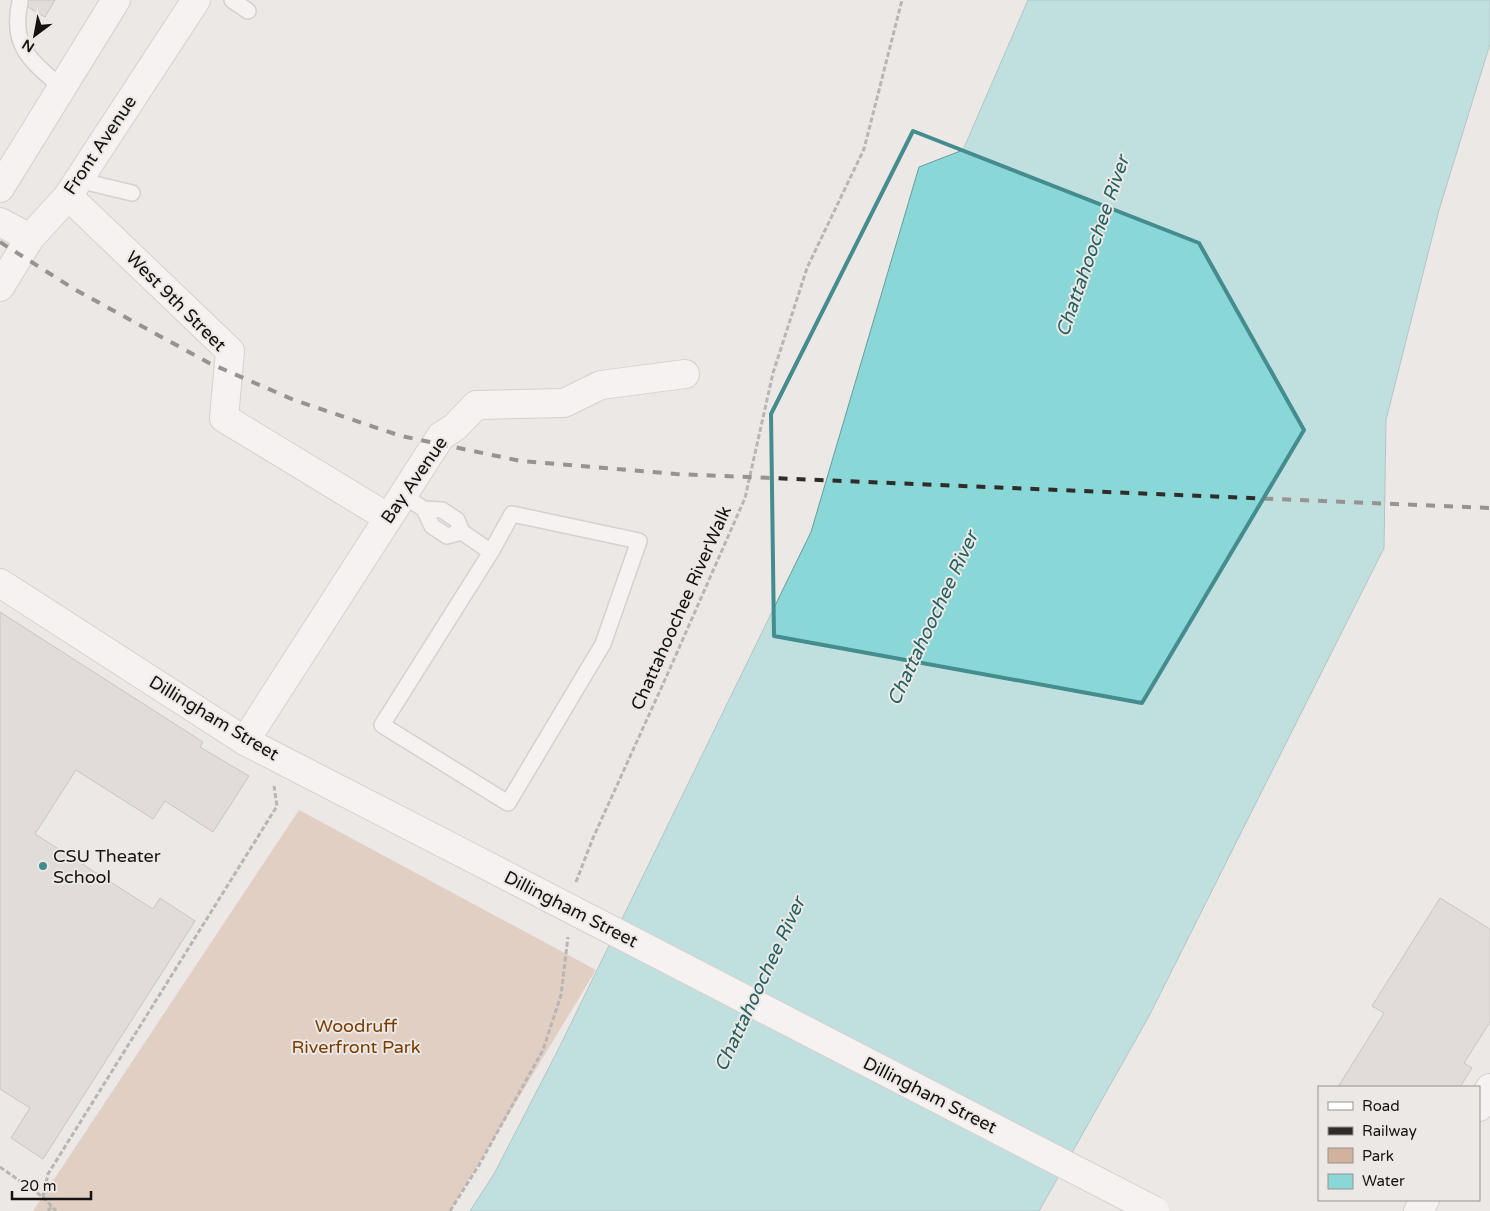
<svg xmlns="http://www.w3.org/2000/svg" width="1490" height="1211" font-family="'Varela Round',sans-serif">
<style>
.green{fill:#d2b29c}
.water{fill:#8ad7d8;stroke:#679c9c}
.building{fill:#d2cdca;stroke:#a09b98}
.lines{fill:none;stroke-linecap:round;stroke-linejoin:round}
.service-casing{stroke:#bab5b2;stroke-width:18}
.minor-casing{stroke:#bab5b2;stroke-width:30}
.tertiary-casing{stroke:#bab5b2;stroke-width:30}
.path{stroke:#7b7876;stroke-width:3;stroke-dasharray:5 2.5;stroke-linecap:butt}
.service{stroke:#fff;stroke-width:15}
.minor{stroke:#fff;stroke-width:28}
.tertiary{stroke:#fff;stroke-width:28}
.rail{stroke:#2e2d2a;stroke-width:4;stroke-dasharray:9 9;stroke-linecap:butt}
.tertiary-bridge-casing{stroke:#bab5b2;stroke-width:30;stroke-linecap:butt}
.tertiary-bridge{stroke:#fff;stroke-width:28}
.marked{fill:none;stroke:#448c8d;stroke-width:4;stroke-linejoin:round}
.poi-dot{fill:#448c8d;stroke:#ece8e5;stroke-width:2}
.labels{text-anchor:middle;stroke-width:4;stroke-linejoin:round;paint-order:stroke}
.street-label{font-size:18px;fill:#141311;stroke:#ece8e5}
.poi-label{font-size:18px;fill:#141311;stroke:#ece8e5;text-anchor:start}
.park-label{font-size:18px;fill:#793c00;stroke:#ece8e5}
.water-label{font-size:19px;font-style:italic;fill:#226162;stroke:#ece8e5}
</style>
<rect width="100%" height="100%" fill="#ece8e5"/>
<polygon class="green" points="299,810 596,970 450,1211 33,1211"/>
<polygon class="water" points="1028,0 1490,0 1490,44 1439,210 1386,420 1384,548 1148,1018 1039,1211 470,1211 494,1174 559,1048 811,532 919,167 963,150"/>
<g class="building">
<polygon points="16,0 55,0 45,17"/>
<polygon points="0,612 203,742 200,747 249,776 213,832 165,801 153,819 76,770 35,834 153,909 160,898 195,921 43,1159 11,1138 30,1108 0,1089"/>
<polygon points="1440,898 1490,929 1490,1022 1464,1063 1472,1068 1460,1087 1338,1087 1384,1013 1372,1006"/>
</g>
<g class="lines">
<defs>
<g id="service">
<polyline points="232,0 248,11"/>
<path d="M 20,2 C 10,46 31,61 61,87"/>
<polyline points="78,180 132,193"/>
<polyline points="402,495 424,509 442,510 457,520 462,532 491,552 382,725 508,803 603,644 639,541 512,514 491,552"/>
<polyline points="424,509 432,526 447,536 462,532"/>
</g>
<g id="minor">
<polyline points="68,196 230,351 224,418 387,517"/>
<polyline points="0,222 30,238"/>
<polyline points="245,741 441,436 455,427 476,405 564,403 601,385 685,374"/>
</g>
<g id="tertiary">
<polyline points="0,188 116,0"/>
<polyline points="0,287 30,238 68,196 196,0"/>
<polyline points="0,583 245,741 445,844"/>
<polyline points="1479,1107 1490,1088"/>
<polyline points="1418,1211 1425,1200"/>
</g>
</defs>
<use href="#service" class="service-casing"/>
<use href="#minor" class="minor-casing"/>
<use href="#tertiary" class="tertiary-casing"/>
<g class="path">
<polyline points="576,882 593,838 668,673 745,498 773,373 807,268 864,149 902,0"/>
<polyline points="0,1167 43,1197 56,1211"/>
<polyline points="43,1197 48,1174 277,806 274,786"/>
<polyline points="48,1211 52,1206"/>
<polyline points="450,1211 479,1165 543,1050 561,995 568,937"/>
</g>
<use href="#service" class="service"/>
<use href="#minor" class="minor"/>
<use href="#tertiary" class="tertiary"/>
<polyline class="rail" points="0,242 74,289 209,363 294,400 401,436 521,461 676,474 1490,508"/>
<defs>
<polyline id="tertiary-bridge" points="445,844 1155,1211"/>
</defs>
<use href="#tertiary-bridge" class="tertiary-bridge-casing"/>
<use href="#tertiary-bridge" class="tertiary-bridge"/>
</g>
<path d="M0 0H1490V1211H0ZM 913,131 L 1199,243 L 1304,430 L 1142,703 L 774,636 L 771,414 Z" fill="#ece8e5" fill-opacity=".55" fill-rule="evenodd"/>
<path class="marked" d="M 913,131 L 1199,243 L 1304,430 L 1142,703 L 774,636 L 771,414 Z"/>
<circle class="poi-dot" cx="43" cy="866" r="5"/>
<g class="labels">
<g class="street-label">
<text transform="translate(100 145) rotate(-56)" y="6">Front Avenue</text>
<text transform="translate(176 301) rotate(45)" y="6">West 9th Street</text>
<text transform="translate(414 480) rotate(-55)" y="6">Bay Avenue</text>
<text transform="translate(681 608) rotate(-66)" y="6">Chattahoochee RiverWalk</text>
<text transform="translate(214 718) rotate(31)" y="6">Dillingham Street</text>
<text transform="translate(571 909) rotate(27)" y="6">Dillingham Street</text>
<text transform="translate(930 1095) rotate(27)" y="6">Dillingham Street</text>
</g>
<g class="poi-label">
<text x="53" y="862">CSU Theater<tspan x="53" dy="21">School</tspan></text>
</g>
<g class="park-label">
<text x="356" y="1032">Woodruff<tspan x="356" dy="21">Riverfront Park</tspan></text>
</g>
<g class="water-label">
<text transform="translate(1092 246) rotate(-71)" y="7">Chattahoochee River</text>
<text transform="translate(932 618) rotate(-65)" y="7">Chattahoochee River</text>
<text transform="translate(759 984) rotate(-65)" y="7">Chattahoochee River</text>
</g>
</g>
<rect x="1318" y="1086" width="162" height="115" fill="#ece8e5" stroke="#969390"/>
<rect x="1328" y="1102" width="25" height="8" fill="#ffffff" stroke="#969390"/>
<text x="1362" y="1111" font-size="15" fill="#141311">Road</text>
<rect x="1328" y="1127" width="25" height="8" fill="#2e2d2a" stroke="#969390"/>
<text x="1362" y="1136" font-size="15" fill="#141311">Railway</text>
<rect x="1328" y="1148" width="25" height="15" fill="#d2b29c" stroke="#969390"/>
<text x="1362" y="1161" font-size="15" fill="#141311">Park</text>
<rect x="1328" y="1174" width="25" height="15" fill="#8ad7d8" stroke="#969390"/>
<text x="1362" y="1186" font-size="15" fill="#141311">Water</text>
<g transform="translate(35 35) rotate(212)" stroke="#ece8e5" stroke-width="4" paint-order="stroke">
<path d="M0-4L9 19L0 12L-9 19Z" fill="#141311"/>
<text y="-8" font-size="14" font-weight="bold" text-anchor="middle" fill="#141311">N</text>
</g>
<path d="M12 1191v8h79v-8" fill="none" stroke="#141311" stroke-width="2.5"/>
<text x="20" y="1191" font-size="15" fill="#141311" stroke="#ece8e5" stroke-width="4" paint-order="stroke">20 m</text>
</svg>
